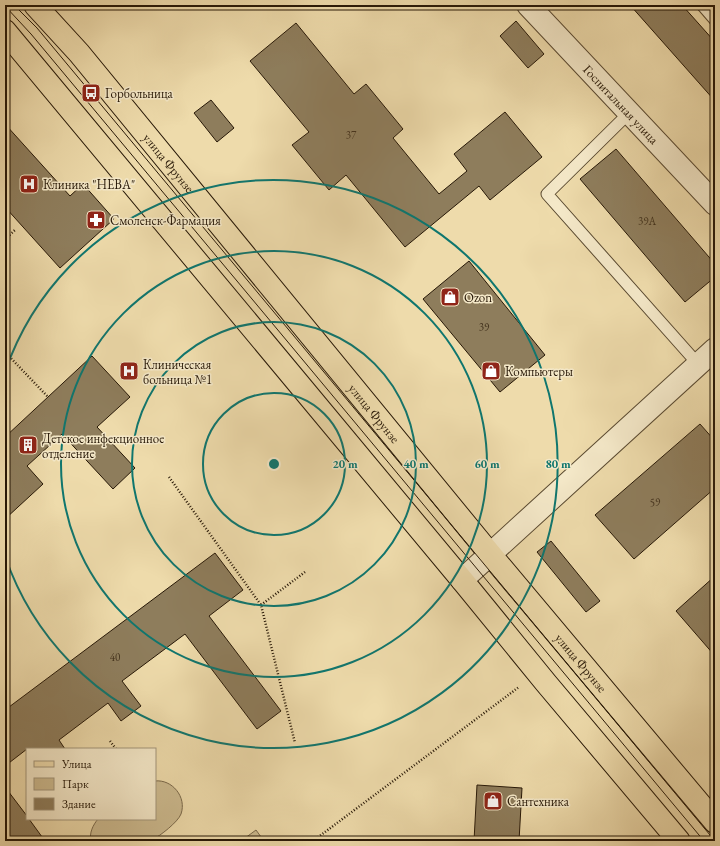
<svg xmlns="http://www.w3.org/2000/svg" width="720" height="846" font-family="'EB Garamond',serif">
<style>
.green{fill:#ccba8f;stroke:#7a694b}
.building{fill:#8e7d5c;stroke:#271807}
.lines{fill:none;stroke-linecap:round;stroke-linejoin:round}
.service-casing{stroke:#594930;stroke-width:13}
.minor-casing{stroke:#594930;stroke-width:24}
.primary-casing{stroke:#271807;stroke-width:24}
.path{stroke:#271807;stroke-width:2.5;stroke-dasharray:1 2;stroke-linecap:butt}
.service{stroke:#f4e8c8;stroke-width:11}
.minor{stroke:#f4e8c8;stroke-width:22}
.primary{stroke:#eedbab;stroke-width:22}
.tram{stroke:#271807;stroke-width:1}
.ring{fill:none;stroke:#0f766e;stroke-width:2}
.labels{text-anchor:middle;stroke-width:3;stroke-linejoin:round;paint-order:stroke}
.number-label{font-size:11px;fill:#41311c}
.poi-label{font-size:13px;fill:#271807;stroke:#f4e8c8;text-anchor:start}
.street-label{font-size:13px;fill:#271807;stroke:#f4e8c8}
.centre{fill:#0f766e;stroke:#f4e8c8;stroke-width:2}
.ring-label{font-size:12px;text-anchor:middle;font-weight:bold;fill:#0f766e;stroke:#f4e8c8;stroke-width:3;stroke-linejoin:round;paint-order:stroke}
</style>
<rect width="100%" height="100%" fill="#eedbab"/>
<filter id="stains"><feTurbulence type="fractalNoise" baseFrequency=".005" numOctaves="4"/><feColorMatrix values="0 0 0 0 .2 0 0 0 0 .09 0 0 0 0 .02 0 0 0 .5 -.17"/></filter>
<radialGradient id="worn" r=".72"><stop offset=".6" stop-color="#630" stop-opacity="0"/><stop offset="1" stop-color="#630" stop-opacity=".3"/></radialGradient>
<g class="green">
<path d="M 155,781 C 172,779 187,797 181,814 C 178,822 160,836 152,840 C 147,843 101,841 91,841 C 89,833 93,825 98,819 L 155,819 Z"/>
<polygon points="256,830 264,841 241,841"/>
</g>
<g class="building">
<polygon points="630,5 682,5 715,42 715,101"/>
<polygon points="516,21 544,54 528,68 500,36"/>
<polygon points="296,23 354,94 366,84 403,129 393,138 439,194 467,171 454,154 505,112 542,157 490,200 479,186 405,247 346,175 329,190 292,145 309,132 250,61"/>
<polygon points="211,100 234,128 217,142 194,113"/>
<polygon points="5,124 70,196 83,184 114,219 60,268 5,207"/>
<polygon points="616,149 715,264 715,277 685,302 580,179"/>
<polygon points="469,261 545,355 500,392 423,299"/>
<polygon points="92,356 130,397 97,427 135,468 113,489 62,434 27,466 43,484 5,519 5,437"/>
<polygon points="700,424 715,441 715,488 634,559 595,515"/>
<polygon points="551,541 600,601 586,612 537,552"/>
<polygon points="215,553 243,590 209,616 281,711 257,729 185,634 122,681 141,706 121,721 108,703 59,740 65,749 27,749 5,766 5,710"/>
<polygon points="715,576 715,656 676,611"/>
<polygon points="477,785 522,788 519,841 474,841"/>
<polygon points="5,787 27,816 27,819 29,819 45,841 5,841"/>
</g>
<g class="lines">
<defs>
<g id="service">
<polyline points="702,5 715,20"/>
<polyline points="629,113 547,194 698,364"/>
</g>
<g id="minor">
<path id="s1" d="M 528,5 L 715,204"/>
<polyline points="462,580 715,349"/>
</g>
<g id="primary">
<path id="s2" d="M 35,5 L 79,53 L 490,554 L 715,822"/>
<polyline points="5,31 462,580 546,683 679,841"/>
</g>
</defs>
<use href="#service" class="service-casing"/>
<use href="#minor" class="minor-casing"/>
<use href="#primary" class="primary-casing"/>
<g class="path">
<polyline points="5,239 15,230"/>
<polyline points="5,352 48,397"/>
<polyline points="169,477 261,605 295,743"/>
<polyline points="261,605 305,572"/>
<polyline points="110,741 116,749"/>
<polyline points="313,841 519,687"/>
</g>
<use href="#service" class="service"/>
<use href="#minor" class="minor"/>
<use href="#primary" class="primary"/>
<g class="tram">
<polyline points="14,5 37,28 715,841"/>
<polyline points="5,6 31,34 704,841"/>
</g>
</g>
<g class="ring">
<circle cx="274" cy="464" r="71"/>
<circle cx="274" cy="464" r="142"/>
<circle cx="274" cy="464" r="213"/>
<path d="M5 372A284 284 0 1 1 5 556"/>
</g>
<defs>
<symbol id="bus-square" viewBox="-11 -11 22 22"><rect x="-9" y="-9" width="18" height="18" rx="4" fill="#8f2418" stroke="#f4e8c8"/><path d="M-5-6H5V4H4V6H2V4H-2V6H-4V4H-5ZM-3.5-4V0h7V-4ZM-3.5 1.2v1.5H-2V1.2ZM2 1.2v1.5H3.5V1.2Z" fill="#fff"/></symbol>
<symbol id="hospital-square" viewBox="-11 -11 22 22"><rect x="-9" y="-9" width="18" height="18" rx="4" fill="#8f2418" stroke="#f4e8c8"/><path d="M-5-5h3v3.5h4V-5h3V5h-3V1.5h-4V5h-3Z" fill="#fff"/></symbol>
<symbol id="pharmacy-square" viewBox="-11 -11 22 22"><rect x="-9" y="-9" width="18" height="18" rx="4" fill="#8f2418" stroke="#f4e8c8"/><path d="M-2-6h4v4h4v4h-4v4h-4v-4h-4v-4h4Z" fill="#fff"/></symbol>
<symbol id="shop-square" viewBox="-11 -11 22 22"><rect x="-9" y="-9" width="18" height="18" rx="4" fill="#8f2418" stroke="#f4e8c8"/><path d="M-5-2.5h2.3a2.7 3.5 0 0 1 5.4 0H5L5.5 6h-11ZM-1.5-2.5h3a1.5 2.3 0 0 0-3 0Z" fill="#fff"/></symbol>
<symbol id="building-square" viewBox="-11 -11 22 22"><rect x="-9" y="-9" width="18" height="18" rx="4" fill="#8f2418" stroke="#f4e8c8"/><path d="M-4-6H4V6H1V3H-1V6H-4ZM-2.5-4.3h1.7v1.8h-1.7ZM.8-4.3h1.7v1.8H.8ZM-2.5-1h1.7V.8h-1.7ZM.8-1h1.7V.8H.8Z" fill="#fff"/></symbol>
</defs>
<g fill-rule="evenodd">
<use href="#bus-square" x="80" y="82" width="22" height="22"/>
<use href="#hospital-square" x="18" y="173" width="22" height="22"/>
<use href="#pharmacy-square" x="85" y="209" width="22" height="22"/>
<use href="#shop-square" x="439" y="286" width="22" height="22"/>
<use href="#hospital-square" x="118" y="360" width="22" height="22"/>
<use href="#shop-square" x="480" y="360" width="22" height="22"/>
<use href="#building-square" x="17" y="434" width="22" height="22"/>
<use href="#shop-square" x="482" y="790" width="22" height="22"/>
</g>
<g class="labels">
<g class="number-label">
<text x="351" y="139">37</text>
<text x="647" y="225">39А</text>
<text x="484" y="331">39</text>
<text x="655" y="506">59</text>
<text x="115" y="661">40</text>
</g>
<g class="poi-label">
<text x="105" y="98">Горбольница</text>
<text x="43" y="189">Клиника "НЕВА"</text>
<text x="110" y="225">Смоленск-Фармация</text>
<text x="464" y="302">Ozon</text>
<text x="143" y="369">Клиническая<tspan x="143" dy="15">больница №1</tspan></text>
<text x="505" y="376">Компьютеры</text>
<text x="42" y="443">Детское инфекционное<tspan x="42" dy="15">отделение</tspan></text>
<text x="507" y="806">Сантехника</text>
</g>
<g class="street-label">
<text dy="5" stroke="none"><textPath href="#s1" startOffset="136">Госпитальная улица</textPath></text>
<text dy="5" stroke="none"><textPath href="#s2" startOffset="207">улица Фрунзе</textPath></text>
<text dy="5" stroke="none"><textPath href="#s2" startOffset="531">улица Фрунзе</textPath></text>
<text dy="5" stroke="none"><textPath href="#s2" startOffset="855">улица Фрунзе</textPath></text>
</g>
</g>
<circle cx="274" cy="464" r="6" class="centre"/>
<g class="ring-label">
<text x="345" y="468">20 m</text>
<text x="416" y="468">40 m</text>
<text x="487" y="468">60 m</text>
<text x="558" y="468">80 m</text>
</g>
<rect width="720" height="846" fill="none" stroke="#eedbab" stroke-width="20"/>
<rect x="6" y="6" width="708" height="834" fill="none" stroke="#271807" stroke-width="2"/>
<rect x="10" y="10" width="700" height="826" fill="none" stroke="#271807"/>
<rect x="26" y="748" width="130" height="72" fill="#f4e8c8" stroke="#a2957b"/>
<rect x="34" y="761" width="20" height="6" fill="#eedbab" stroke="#a2957b"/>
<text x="62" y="768" font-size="12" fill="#271807">Улица</text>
<rect x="34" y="778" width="20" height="12" fill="#ccba8f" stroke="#a2957b"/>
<text x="62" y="788" font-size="12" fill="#271807">Парк</text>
<rect x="34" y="798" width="20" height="12" fill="#8e7d5c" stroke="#a2957b"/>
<text x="62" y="808" font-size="12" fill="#271807">Здание</text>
<rect width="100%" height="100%" filter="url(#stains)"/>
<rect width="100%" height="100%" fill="url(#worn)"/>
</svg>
